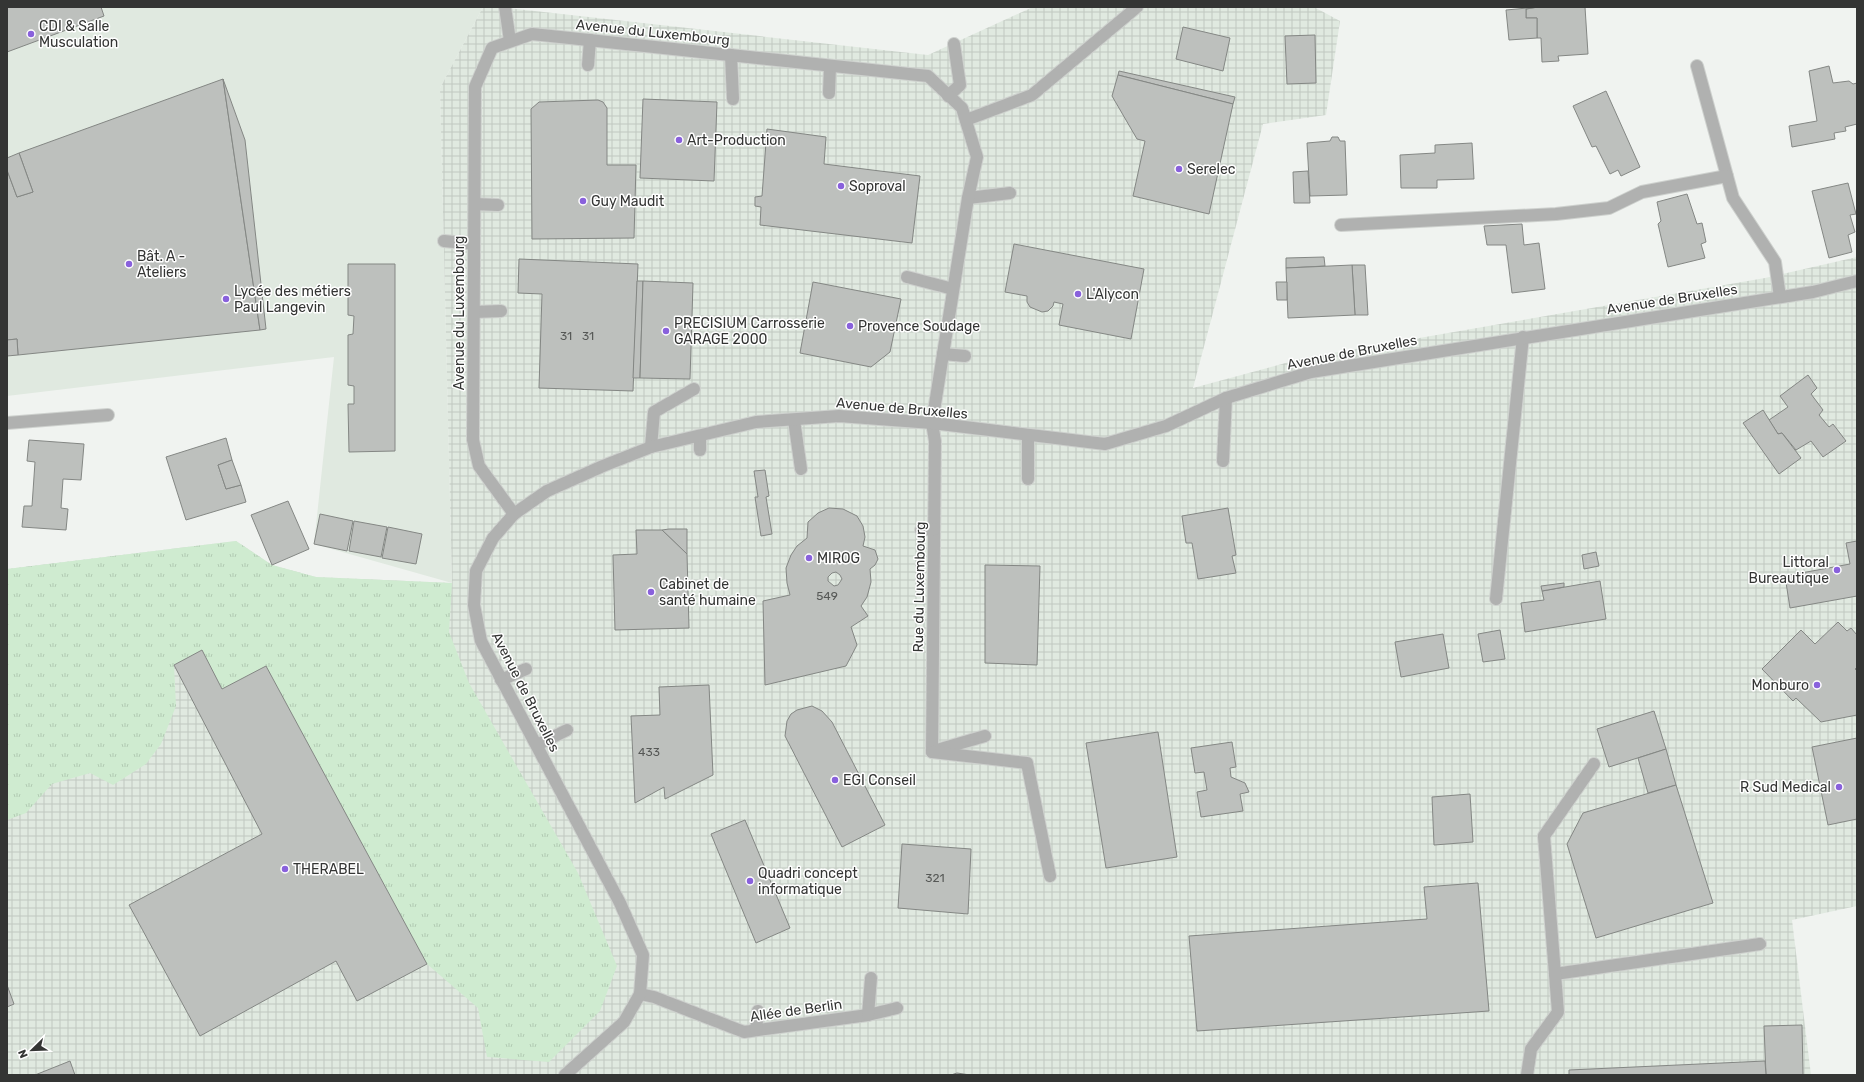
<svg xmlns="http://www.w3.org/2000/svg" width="1864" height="1082" font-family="Rubik,sans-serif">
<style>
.built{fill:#e0e9e0}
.industrial{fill:url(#industrial-grid)}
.grass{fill:url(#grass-tufts)}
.building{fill:#bdc0bd;stroke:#848784;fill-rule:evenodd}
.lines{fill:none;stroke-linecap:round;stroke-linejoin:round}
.minor-casing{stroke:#ced1ce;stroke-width:14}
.minor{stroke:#b0b1b0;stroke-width:12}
.poi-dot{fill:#8961dc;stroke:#fff;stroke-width:1.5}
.labels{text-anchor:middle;stroke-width:3;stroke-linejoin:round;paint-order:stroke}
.number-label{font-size:12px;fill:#565856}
.poi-label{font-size:14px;fill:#343534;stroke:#fff;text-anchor:start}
.street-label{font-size:14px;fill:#343534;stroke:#fff}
</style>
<defs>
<pattern id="industrial-grid" width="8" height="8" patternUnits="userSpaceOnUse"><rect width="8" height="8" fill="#e0e9e0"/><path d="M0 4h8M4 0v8" fill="none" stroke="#c1c8c1"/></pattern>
<pattern id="grass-tufts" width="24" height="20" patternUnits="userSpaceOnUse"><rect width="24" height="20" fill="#cfebd0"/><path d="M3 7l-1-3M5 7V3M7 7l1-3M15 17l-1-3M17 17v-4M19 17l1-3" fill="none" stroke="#b2cab3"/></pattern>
</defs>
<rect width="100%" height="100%" fill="#f0f3f0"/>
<polygon class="built" points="7,7 483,7 440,88 452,583 314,544 334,357 7,396"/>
<polygon class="industrial" points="483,7 500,7 928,55 1033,7 1314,7 1340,21 1326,115 1263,124 1193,388 1304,358 1765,278 1857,257 1857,906 1792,920 1811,1075 7,1075 7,569 236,541 272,565 316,577 452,583 440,88"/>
<polygon class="grass" points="236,541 272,565 316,577 452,583 449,632 469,683 578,873 617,966 600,1011 549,1062 487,1057 478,1008 427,964 222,689 202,650 174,665 176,706 161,744 146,764 113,785 90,773 52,784 26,813 7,820 7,569"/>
<g class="building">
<polygon points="7,7 101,7 104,16 7,52"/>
<polygon points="1538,7 1585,7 1588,54 1558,56 1559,61 1542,62 1541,38 1537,38 1537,18 1526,18 1526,9"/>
<polygon points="1538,7 1526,9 1526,18 1537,18 1537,38 1509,40 1506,10"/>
<polygon points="1183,27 1230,38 1223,71 1176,59"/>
<polygon points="1315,35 1316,83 1287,84 1285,36"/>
<polygon points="1829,66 1833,83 1849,81 1853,84 1857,83 1857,124 1845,127 1846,131 1834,133 1835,139 1792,147 1789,126 1817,121 1809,71"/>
<polygon points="1119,71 1235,97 1233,104 1118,75"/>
<polygon points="1118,75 1233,104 1209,214 1133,196 1145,141 1137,139 1112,96"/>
<polygon points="223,79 260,330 18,355 17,339 7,340 7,170 17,197 33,192 19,153"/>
<polygon points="223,79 245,140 266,329 260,330"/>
<polygon points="1606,91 1640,167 1621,176 1618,170 1610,174 1596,146 1592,147 1573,106"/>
<polygon points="643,99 717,102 714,181 640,178"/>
<polygon points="598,100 603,102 607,108 607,165 636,165 634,238 532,239 531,109 539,102"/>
<polygon points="767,129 826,137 824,164 920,176 912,243 760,225 761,207 755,206 755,197 762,196"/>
<polygon points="1332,137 1338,137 1340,141 1345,141 1347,195 1310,196 1307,143 1330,141"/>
<polygon points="1472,143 1474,179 1437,180 1437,188 1401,188 1400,155 1435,153 1435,145"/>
<polygon points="19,153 33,192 17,197 7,170 7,158"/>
<polygon points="1308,171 1310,203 1294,203 1293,172"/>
<polygon points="1848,183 1856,214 1850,215 1855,232 1848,235 1852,252 1829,258 1812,191"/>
<polygon points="1687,194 1697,224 1702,223 1706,242 1701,244 1705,258 1668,267 1658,224 1661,221 1657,202"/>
<polygon points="1522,224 1524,245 1539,243 1545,289 1512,293 1506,245 1487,245 1484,226"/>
<polygon points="1014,244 1144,269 1131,339 1059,325 1063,304 1054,302 1053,306 1048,311 1042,312 1030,307 1027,302 1027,296 1005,292"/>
<polygon points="1324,257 1325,266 1286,268 1286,258"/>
<polygon points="519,259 638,264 633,391 539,388 542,294 518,293"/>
<polygon points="348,264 395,264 395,451 349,452 348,404 354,404 354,386 348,385 348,335 353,334 354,316 348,315"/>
<polygon points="1352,265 1365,265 1368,315 1355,315"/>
<polygon points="1352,265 1355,315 1288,318 1286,268"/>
<polygon points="637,281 643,281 640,378 633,378"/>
<polygon points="643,281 693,283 690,379 640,378"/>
<polygon points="813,282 901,299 890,352 871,367 800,353"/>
<polygon points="1276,282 1287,282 1287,300 1277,300"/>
<polygon points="17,339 18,355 7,356 7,340"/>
<polygon points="1808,375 1817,388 1811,394 1823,410 1819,415 1829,427 1833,424 1846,441 1823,457 1811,441 1796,450 1782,433 1778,434 1769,420 1788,407 1780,396"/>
<polygon points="1763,410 1778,434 1782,433 1801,458 1779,474 1743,423"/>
<polygon points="226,438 232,460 218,465 226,489 241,485 246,502 186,520 166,457"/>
<polygon points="29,440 84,444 81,480 63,479 61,508 68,509 66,530 22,527 24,506 32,506 35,462 27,461"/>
<polygon points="232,460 241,485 226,489 218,465"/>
<polygon points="765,470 769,496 766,497 772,534 761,536 755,497 758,497 754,471"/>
<polygon points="288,501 309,549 272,565 251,515"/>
<path d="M 829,508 L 843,509 L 857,516 L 863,526 L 865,537 L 863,546 L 875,550 L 878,559 L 875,565 L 870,569 L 871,582 L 867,597 L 861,606 L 868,616 L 851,627 L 857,645 L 846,666 L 765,685 L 763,601 L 790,595 L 787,583 L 786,568 L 791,555 L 797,546 L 807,538 L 808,522 L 818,513 ZM 836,572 L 840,575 L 842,579 L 838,585 L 834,586 L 828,581 L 828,577 L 832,573 Z"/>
<polygon points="1228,508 1236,555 1232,556 1236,573 1198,579 1192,543 1186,543 1182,516"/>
<polygon points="320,514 353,521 347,551 314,544"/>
<polygon points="354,521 387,527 381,557 349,551"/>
<polygon points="388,527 422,534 416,564 382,558"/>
<polygon points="669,529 687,529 687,554 662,530"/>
<polygon points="636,530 662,530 687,554 689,628 615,630 613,555 637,554"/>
<polygon points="1857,541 1857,596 1790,608 1785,576 1850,564 1846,543"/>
<polygon points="1596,552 1599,566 1584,569 1582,555"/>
<polygon points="985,565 1040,566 1037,665 985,663"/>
<polygon points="1600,581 1606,619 1525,632 1521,603 1544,600 1542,591"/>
<polygon points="1564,583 1564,587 1542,591 1541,586"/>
<polygon points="1838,622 1847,631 1851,628 1857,635 1857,667 1855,669 1857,671 1857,715 1821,722 1796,698 1793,701 1762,669 1801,630 1815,644"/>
<polygon points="1500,630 1505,659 1483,662 1478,634"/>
<polygon points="1443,634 1449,668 1401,677 1395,642"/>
<polygon points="202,650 222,689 266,666 427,964 357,1001 336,961 200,1036 129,905 262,834 174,665"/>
<polygon points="709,685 713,775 665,799 664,787 635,803 631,716 660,715 659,687"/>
<polygon points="812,706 822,711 832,722 885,825 842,847 785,736 787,721 791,714 797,710"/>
<polygon points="1654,711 1666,749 1609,767 1597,729"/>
<polygon points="1158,732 1177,857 1106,868 1086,743"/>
<polygon points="1857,738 1857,819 1828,825 1812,747"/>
<polygon points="1232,742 1236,767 1230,768 1231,777 1245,783 1249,792 1240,794 1243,811 1201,817 1197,792 1207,790 1204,772 1195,773 1191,748"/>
<polygon points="1666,749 1676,785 1648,793 1638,758"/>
<polygon points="1676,785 1713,903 1596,938 1567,844 1583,813"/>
<polygon points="1470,794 1473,842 1434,845 1432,797"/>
<polygon points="745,820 790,928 756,943 711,834"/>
<polygon points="902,844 971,849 968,914 898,908"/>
<polygon points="1478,883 1489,1011 1197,1031 1189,936 1427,919 1424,887"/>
<polygon points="7,985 14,1004 7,1007"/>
<polygon points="1802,1025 1803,1075 1766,1075 1764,1026"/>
<polygon points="70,1061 75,1075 35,1075"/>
<polygon points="1765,1061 1766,1075 1569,1075 1569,1070"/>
<polygon points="957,1073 970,1075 951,1075"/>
</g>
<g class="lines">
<defs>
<g id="minor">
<polyline points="505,7 510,41"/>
<polyline points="731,55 733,99"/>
<polyline points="588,65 590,40"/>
<polyline points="1697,66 1733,198 1775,262 1780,297"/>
<polyline points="829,93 830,66"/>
<polyline points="948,96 960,85 954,44"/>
<polyline points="966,120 1032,95 1137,7"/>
<polyline points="968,198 1010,193"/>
<polyline points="475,204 498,205"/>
<polyline points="1341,225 1556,214 1609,208 1642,192 1727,176"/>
<polyline points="444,241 474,244"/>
<polyline points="907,277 953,289"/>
<polyline points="474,312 501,311"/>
<polyline points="943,354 965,356"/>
<polyline points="794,420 801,469"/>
<polyline points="7,423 108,415"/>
<polyline points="700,436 700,450"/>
<polyline points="651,447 654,412 694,389"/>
<polyline points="1223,461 1226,398"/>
<polyline points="1028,479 1028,436"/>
<polyline points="514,514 479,466 473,440 475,87 492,48 532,34 928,76 962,108 977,157 968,198 932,423 935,441 932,752"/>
<polyline points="921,530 934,529"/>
<polyline points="1496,599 1523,337"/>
<polyline points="501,680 526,669"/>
<polyline points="537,745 567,730"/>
<polyline points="937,750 985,736"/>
<polyline points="932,752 1027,763 1050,876"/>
<polyline points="1555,974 1760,944"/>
<polyline points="640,994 654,997 744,1032 868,1015 897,1008"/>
<polyline points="868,1015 871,978"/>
<polyline points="756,1030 758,1011"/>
<polyline points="565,1075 624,1022 640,994 643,955 620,903 481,641 474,605 476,571 493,538 514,514 547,491 603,466 651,447 756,422 839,416 932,423 1105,444 1166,426 1226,398 1311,372 1813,292 1857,281"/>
<polyline points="1527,1075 1531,1049 1558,1012 1544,836 1594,764"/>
</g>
</defs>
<use href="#minor" class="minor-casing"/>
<use href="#minor" class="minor"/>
</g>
<g class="poi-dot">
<circle cx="31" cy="34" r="4"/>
<circle cx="679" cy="140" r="4"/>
<circle cx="1179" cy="169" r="4"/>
<circle cx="841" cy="186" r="4"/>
<circle cx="583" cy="201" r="4"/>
<circle cx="129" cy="264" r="4"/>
<circle cx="1078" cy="294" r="4"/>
<circle cx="226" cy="299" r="4"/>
<circle cx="850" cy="326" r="4"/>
<circle cx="666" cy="331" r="4"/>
<circle cx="809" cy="558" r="4"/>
<circle cx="1837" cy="570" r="4"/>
<circle cx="651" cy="592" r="4"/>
<circle cx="1817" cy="685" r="4"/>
<circle cx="835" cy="780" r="4"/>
<circle cx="1839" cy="787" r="4"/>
<circle cx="285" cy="869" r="4"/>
<circle cx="750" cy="881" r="4"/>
</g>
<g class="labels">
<g class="number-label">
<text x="566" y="340">31</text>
<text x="588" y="340">31</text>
<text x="827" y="600">549</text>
<text x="649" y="756">433</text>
<text x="935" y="882">321</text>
</g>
<g class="poi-label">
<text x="39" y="31">CDI &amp; Salle<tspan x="39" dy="16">Musculation</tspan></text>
<text x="687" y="145">Art-Production</text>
<text x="1187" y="174">Serelec</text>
<text x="849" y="191">Soproval</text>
<text x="591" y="206">Guy Maudit</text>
<text x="137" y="261">Bât. A -<tspan x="137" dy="16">Ateliers</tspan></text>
<text x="234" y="296">Lycée des métiers<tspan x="234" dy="16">Paul Langevin</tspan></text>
<text x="1086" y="299">L'Alycon</text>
<text x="674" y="328">PRECISIUM Carrosserie<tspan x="674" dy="16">GARAGE 2000</tspan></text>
<text x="858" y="331">Provence Soudage</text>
<text x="817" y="563">MIROG</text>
<text x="1829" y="567" text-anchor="end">Littoral<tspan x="1829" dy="16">Bureautique</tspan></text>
<text x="659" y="589">Cabinet de<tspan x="659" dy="16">santé humaine</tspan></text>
<text x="1809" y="690" text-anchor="end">Monburo</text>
<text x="843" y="785">EGI Conseil</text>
<text x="1831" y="792" text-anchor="end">R Sud Medical</text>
<text x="293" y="874">THERABEL</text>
<text x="758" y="878">Quadri concept<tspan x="758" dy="16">informatique</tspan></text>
</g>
<g class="street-label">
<text transform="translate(653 32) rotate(6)" y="5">Avenue du Luxembourg</text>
<text transform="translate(1672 299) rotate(-9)" y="5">Avenue de Bruxelles</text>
<text transform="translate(459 313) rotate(-90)" y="5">Avenue du Luxembourg</text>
<text transform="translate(1352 352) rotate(-11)" y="5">Avenue de Bruxelles</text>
<text transform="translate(902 408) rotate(5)" y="5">Avenue de Bruxelles</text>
<text transform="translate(919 587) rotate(-89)" y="5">Rue du Luxembourg</text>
<text transform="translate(526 692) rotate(63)" y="5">Avenue de Bruxelles</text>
<text transform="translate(796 1010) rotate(-8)" y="5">Allée de Berlin</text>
</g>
</g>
<rect width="1864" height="1082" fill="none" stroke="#343534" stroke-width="16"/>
<g transform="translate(32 1050) rotate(247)" stroke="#ffffff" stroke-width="3" paint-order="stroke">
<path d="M0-3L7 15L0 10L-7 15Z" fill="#343534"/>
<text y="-6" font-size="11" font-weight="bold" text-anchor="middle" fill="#343534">N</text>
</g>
</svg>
